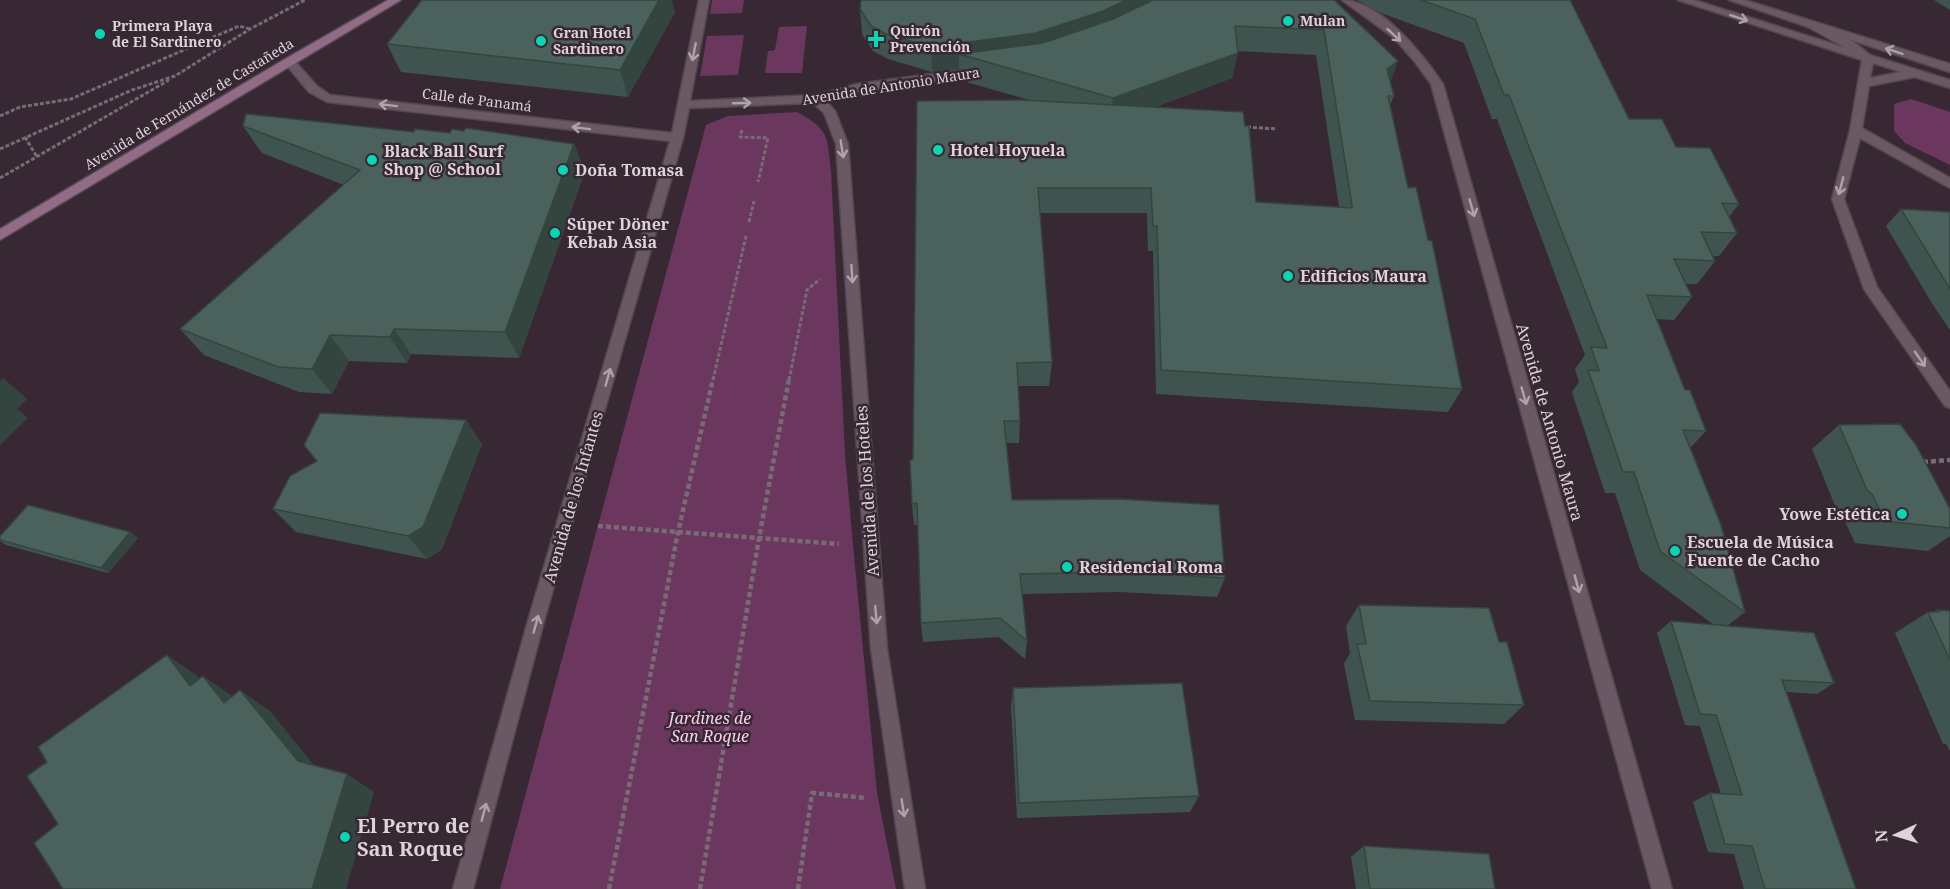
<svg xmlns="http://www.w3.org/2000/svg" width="1950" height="889" font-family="'Noto Serif',serif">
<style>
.green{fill:#6c375f}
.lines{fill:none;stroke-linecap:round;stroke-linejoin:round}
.minor-casing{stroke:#544750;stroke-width:3}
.secondary-casing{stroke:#544750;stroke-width:3}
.path-far1{stroke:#796b75;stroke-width:3;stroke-dasharray:4 2;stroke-linecap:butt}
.path{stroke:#796b75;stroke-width:4.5;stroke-dasharray:5 3;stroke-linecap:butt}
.minor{fill:#6a5864;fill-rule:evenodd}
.secondary{fill:#926b87;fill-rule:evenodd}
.wall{fill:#40544f;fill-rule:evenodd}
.shaded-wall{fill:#344540}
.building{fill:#4b625c;stroke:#344540;stroke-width:1.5}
.oneway{stroke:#b0a2ab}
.poi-dot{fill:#0bd5b5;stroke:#382833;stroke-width:2}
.labels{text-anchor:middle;stroke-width:5;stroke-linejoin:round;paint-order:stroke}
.far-poi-label{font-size:14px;font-weight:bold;fill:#ded3da;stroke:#382833;text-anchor:start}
.far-street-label{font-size:14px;fill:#ded3da;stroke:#382833}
.poi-label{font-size:16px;font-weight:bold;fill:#ded3da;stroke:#382833;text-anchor:start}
.street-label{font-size:16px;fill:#ded3da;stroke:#382833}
.park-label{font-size:16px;font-style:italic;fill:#f7ceeb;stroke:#382833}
.near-poi-label{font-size:20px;font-weight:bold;fill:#ded3da;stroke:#382833;text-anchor:start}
</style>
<rect width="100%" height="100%" fill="#382833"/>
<g class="green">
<polygon points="712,0 744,0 742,13 710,14"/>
<polygon points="807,26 802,73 765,73 768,51 775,50 779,27"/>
<polygon points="744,35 738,75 700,76 707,36"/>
<polygon points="1911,99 1950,112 1950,165 1905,143 1894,131 1894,104"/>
<path d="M 797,112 C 830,130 827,136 831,172 L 845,454 L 853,545 L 877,793 L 896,889 L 500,889 L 706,125 L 728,116 Z"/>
</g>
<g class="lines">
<defs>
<g id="minor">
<polygon points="699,0 709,0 690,101 816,95 857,84 978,68 984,72 978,76 857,92 825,100 835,111 848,144 887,649 925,889 905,889 871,649 836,144 824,113 813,103 689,108 683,138 546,614 473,889 453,889 530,614 670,141 327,102 309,92 283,61 285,59 293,59 317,86 330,95 672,133"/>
<path d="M 1342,0 C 1380,0 1423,54 1443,84 L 1672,889 L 1652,889 L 1431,84 L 1415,62 L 1394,38 Z"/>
<path d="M 1678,0 L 1694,0 L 1846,48 L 1808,27 L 1729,0 L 1745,0 L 1950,64 L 1950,72 L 1851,40 L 1870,55 L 1950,80 L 1950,88 L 1915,77 L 1869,86 L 1862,128 L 1950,178 L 1950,188 L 1860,138 L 1844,199 L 1877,287 L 1950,391 L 1950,408 L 1945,406 L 1864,289 L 1832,199 L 1850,130 L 1862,60 ZM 1873,63 L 1901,72 L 1870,78 Z"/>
</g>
<polygon id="secondary" points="388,0 401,0 0,240 0,229 285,59"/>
</defs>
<use href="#minor" class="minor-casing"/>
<use href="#secondary" class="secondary-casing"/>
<g class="path-far1">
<polyline points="0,116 20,107 71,99 239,26 250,29"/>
<polyline points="1247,127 1277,129"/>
<polyline points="742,130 740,137 768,138 758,182"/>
<polyline points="25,137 37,157"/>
<polyline points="0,149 132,90 175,76 250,29 305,0"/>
<polyline points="0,178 169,80"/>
<polyline points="749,222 754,201"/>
<polyline points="713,380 746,236"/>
<polyline points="789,380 807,290 820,279"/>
</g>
<g class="path">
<polyline points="1923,462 1950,460"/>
<polyline points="598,526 839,544"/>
<polyline points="609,889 678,532 713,379"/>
<polyline points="700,889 759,538 789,379"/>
<polyline points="798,889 812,793 867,798"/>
</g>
<use href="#minor" class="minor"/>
<use href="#secondary" class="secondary"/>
</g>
<g class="wall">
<path d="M 1334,0 L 1390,82 L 1394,96 L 1390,105 L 1408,188 L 1462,389 L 1448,412 L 1156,394 L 1153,251 L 1148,251 L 1147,213 L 1040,213 L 1052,362 L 1049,386 L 1018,386 L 1020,421 L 1019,443 L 1006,443 L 1012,500 L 1225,578 L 1217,597 L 1119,592 L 1022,594 L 1027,641 L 1025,659 L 999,637 L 923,642 L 921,623 L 918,525 L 914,525 L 912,504 L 913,459 L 1029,100 L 959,80 L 959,69 L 932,72 L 888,59 L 873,51 L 862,34 L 860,9 ZM 1238,51 L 1316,55 L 1339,207 L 1256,202 L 1155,107 L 1232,78 Z"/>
<polygon points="1355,0 1570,0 1629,119 1676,147 1739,204 1729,217 1737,233 1719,256 1713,256 1715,261 1697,284 1686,284 1692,297 1674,320 1657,319 1685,390 1706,431 1690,448 1745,612 1727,626 1834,683 1817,694 1786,692 1856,889 1744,889 1734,854 1708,852 1693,802 1710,793 1721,794 1700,726 1685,725 1657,633 1671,621 1714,625 1640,570 1615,493 1605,493 1572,392 1579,382 1575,369 1585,355 1497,119 1492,119 1464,43 1381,13 1357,0"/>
<polygon points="1934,0 1950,0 1950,10"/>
<polygon points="675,12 628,97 401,72 387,44"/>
<polygon points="243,126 450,133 574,144 585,171 519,358 411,354 407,363 349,361 332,394 299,392 204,355 180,329 344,185 262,153"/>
<polygon points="1901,209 1950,212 1950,330 1933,305 1886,226"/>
<polygon points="1839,425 1950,509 1950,536 1928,551 1855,543 1843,517 1838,513 1812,449"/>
<polygon points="482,444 442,549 427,559 296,532 273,509"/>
<polygon points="130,532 138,538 108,573 6,545 0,541 0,536"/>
<polygon points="1359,605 1499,642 1524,705 1504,724 1355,720 1344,664 1350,653 1346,626"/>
<polygon points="1937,610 1950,611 1950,751 1946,744 1943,744 1895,633 1928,612 1933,612"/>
<polygon points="1013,688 1199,796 1190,812 1017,818 1011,707"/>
<polygon points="1364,846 1495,889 1356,889 1351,857"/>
</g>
<g class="shaded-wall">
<polygon points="659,0 672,0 675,12 628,97 620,70"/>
<polygon points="1126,0 1179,0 1100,36 959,54 959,69 932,72 931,47"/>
<polygon points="1238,53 1232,78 1110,123 1113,98"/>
<polygon points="1398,61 1389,86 1387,69"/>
<polygon points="574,144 585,171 519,358 505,332"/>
<polygon points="394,329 411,354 407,363 390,337"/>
<polygon points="330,335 349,361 332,394 312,369"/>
<polygon points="3,378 27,399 17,409 28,418 0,445 0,381"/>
<polygon points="466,420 482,444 442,549 427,559 408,536"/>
<polygon points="130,532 138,538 108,573 101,568"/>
<polygon points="167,655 199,677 222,707 190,686"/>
<polygon points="203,676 234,697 224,703"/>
<polygon points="240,690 270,711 326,780 298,761"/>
<polygon points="347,774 374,792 346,889 312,889"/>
</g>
<g class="building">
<polygon points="422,0 659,0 620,70 387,44"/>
<polygon points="861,0 1126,0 1103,11 1036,33 931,47 886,34 871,26 860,9"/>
<polygon points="1153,0 1334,0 1398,61 1387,69 1394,96 1388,96 1408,188 1416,187 1428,240 1432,241 1462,389 1161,370 1157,226 1153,226 1151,188 1038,188 1052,362 1017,363 1020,421 1004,421 1012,500 1119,499 1219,505 1225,578 1124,572 1020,574 1027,641 1000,618 921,623 917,503 912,504 910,461 913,459 917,101 1023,100 1243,112 1245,126 1249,126 1256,202 1352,208 1352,205 1324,30 1235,26 1238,53 1113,98 959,54 1043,43 1113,19"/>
<polygon points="1421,0 1570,0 1629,119 1662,119 1676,147 1710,148 1739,204 1722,203 1737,233 1701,232 1715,261 1674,259 1692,297 1647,295 1685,390 1690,390 1706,431 1683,430 1721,525 1745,612 1660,551 1634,472 1623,472 1588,370 1599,371 1591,347 1607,348 1509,95 1504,95 1475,19"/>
<polygon points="246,114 414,132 415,129 450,133 452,129 464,131 466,128 574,144 505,332 394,329 390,337 330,335 312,369 278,367 180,329 360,170 243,126"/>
<polygon points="1901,209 1950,212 1950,290 1950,289"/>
<polygon points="320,413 466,420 423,527 408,536 273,509 290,476 317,461 304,445"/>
<polygon points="1900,424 1916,445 1950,509 1950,528 1885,521 1872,494 1867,490 1839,425"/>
<polygon points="28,505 130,532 101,568 0,540 0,536"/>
<polygon points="1359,605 1489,608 1499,642 1507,642 1524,705 1370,701 1357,644 1366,644"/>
<polygon points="1937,610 1950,611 1950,660 1928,612 1939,612"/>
<polygon points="1671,621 1814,633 1834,683 1782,680 1856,889 1765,889 1752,846 1725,844 1710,793 1742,795 1716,715 1700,714"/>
<polygon points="167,655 190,686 203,676 224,703 240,690 298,761 347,774 312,889 63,889 34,843 58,824 27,776 47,762 38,747"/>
<polygon points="1182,683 1199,796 1019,803 1013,688"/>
<polygon points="1364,846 1489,854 1495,889 1370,889"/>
</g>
<defs><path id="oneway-shaft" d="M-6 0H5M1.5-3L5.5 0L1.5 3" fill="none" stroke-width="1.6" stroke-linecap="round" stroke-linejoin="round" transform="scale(1.5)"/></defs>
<g class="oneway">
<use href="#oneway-shaft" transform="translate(1739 18) rotate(18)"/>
<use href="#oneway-shaft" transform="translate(1394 35) rotate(42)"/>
<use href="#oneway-shaft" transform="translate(1894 51) rotate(-162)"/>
<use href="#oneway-shaft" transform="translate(694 52) rotate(101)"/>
<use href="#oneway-shaft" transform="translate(742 103) rotate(-2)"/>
<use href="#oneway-shaft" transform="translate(388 105) rotate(-173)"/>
<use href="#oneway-shaft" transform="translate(581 128) rotate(-173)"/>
<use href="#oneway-shaft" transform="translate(842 149) rotate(81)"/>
<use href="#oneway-shaft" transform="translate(1841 186) rotate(105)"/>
<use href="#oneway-shaft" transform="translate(1472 208) rotate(74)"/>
<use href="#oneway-shaft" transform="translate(852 274) rotate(86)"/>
<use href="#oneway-shaft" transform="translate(1920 359) rotate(55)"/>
<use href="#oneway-shaft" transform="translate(608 377) rotate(-74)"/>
<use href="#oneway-shaft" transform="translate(1524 396) rotate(74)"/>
<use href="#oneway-shaft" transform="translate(1577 584) rotate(75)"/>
<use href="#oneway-shaft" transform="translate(876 615) rotate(85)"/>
<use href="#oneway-shaft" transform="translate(536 624) rotate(-74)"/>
<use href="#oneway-shaft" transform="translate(903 808) rotate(81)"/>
<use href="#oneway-shaft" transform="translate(484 812) rotate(-75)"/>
</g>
<g class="poi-dot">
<circle cx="1288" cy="21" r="6"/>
<circle cx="100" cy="34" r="6"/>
<path d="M873 30h6v6h6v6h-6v6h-6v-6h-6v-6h6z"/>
<circle cx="541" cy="41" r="6"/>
<circle cx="938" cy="150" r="6"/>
<circle cx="372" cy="160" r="6"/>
<circle cx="563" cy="170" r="6"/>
<circle cx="555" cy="233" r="6"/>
<circle cx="1288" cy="276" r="6"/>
<circle cx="1902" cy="514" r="6"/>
<circle cx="1675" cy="551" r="6"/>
<circle cx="1067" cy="567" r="6"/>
<circle cx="345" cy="837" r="6"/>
</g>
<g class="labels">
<g class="far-poi-label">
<text x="1300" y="26">Mulan</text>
<text x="112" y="31">Primera Playa<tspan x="112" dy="16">de El Sardinero</tspan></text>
<text x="890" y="36">Quirón<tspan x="890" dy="16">Prevención</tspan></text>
<text x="553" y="38">Gran Hotel<tspan x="553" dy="16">Sardinero</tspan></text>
</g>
<g class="far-street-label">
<text transform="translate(891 86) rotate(-9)" y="5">Avenida de Antonio Maura</text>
<text transform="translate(477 100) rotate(7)" y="5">Calle de Panamá</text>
<text transform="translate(189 104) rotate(-31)" y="5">Avenida de Fernández de Castañeda</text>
</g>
<g class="poi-label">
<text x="950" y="156">Hotel Hoyuela</text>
<text x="384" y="157">Black Ball Surf<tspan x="384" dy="18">Shop @ School</tspan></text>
<text x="575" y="176">Doña Tomasa</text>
<text x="567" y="230">Súper Döner<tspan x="567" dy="18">Kebab Asia</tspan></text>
<text x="1300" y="282">Edificios Maura</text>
<text x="1890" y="520" text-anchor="end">Yowe Estética</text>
<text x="1687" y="548">Escuela de Música<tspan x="1687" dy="18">Fuente de Cacho</tspan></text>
<text x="1079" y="573">Residencial Roma</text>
</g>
<g class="street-label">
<text transform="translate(1550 422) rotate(74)" y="6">Avenida de Antonio Maura</text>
<text transform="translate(867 491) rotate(-94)" y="6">Avenida de los Hoteles</text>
<text transform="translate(573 497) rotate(-74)" y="6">Avenida de los Infantes</text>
</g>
<g class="park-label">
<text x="710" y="724">Jardines de<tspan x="710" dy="18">San Roque</tspan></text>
</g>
<g class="near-poi-label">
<text x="357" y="833">El Perro de<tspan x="357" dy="23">San Roque</tspan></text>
</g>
</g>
<g transform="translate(1896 835) rotate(266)" stroke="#382833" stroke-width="4.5" paint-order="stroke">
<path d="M0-4.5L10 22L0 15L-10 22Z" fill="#ded3da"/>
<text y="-9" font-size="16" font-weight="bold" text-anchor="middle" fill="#ded3da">N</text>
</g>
</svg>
